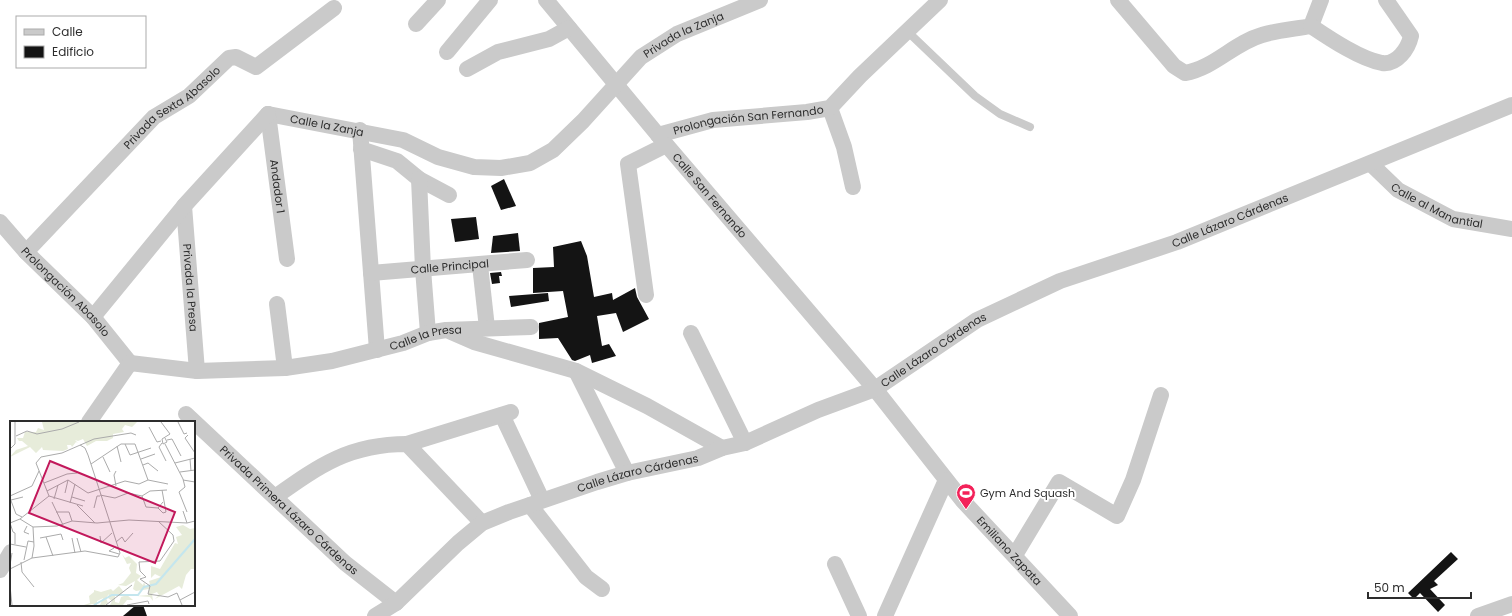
<svg xmlns="http://www.w3.org/2000/svg" width="1512" height="616" font-family="Poppins,sans-serif">
<style>
.building{fill:#141414}
.lines{fill:none;stroke-linecap:round;stroke-linejoin:round}
.service{stroke:#cacaca;stroke-width:8}
.minor{stroke:#cacaca;stroke-width:16}
.labels{text-anchor:middle;stroke-width:4;stroke-linejoin:round;paint-order:stroke}
.street-label{font-size:11px;fill:#2d2d2d;stroke:#fff}
.poi-label{font-size:11px;fill:#2d2d2d;stroke:#fff;text-anchor:start}
.inset-river{fill:none;stroke:#c4e6ee;stroke-width:2}
.inset-road{fill:none;stroke:#ababab;stroke-width:1}
.view{fill:#c2185b;fill-opacity:0.15;stroke:#c2185b;stroke-width:2}
.inset-edge{fill:none;stroke:#2d2d2d;stroke-width:2}
</style>
<rect width="100%" height="100%" fill="#fff"/>
<g class="building">
<polygon points="504,179 516,206 501,210 491,186"/>
<polygon points="476,217 479,239 455,242 451,219"/>
<polygon points="518,233 520,251 491,253 493,236"/>
<polygon points="581,241 587,256 594,297 612,293 613,300 635,288 637,297 649,319 623,332 616,313 597,316 602,346 609,344 616,356 592,363 590,355 575,361 572,360 558,338 539,339 539,323 568,317 563,291 533,293 533,268 554,267 553,247"/>
<polygon points="501,272 502,276 499,276 500,283 492,284 490,273"/>
<polygon points="548,293 549,301 511,307 509,296"/>
<polygon points="1451,552 1458,559 1434,581 1438,585 1430,589 1445,605 1438,612 1420,593 1414,599 1408,593"/>
<polygon points="136,605 143,605 147,616 123,616"/>
</g>
<g class="lines">
<polyline class="service" points="908,32 975,96 1000,114 1030,127"/>
<g class="minor">
<path id="s1" d="M 546,0 L 658,135 L 875,389 L 963,501 L 1070,616"/>
<path d="M 1118,0 L 1174,66 L 1185,73 C 1214,68 1234,43 1262,35 C 1278,30 1295,29 1311,26 L 1321,0"/>
<polyline points="416,24 438,0"/>
<path d="M 1311,26 C 1329,38 1360,59 1382,63 C 1397,65 1408,49 1411,36 L 1386,0"/>
<polyline points="447,52 490,0"/>
<polyline points="467,69 498,52 549,39 569,28"/>
<polyline points="830,108 844,147 853,187"/>
<path id="s2" d="M 268,114 L 403,140 L 438,157 L 474,167 L 501,168 L 530,163 L 553,150 L 583,121 L 641,57 L 677,34 L 760,0"/>
<path id="s3" d="M 268,114 L 287,259"/>
<polyline points="360,130 377,350"/>
<path id="s4" d="M 658,135 L 713,120 L 807,112 L 830,108 L 860,76 L 940,0"/>
<polyline points="361,149 397,161 419,179 449,195"/>
<path id="s5" d="M 1371,164 L 1398,190 L 1453,219 L 1512,229"/>
<polyline points="419,179 423,269 428,333"/>
<path id="s6" d="M 184,206 L 197,371"/>
<path id="s7" d="M 0,222 L 26,252 L 93,317 L 130,363"/>
<path id="s8" d="M 26,252 L 154,117 L 189,96 L 229,58 L 236,57 L 256,67 L 334,8"/>
<polyline points="480,265 487,328"/>
<path id="s9" d="M 371,273 L 527,260"/>
<polyline points="646,295 628,164 666,145"/>
<polyline points="277,304 285,368"/>
<polyline points="93,317 184,206 268,114"/>
<polyline points="451,332 474,342 576,371 647,406 722,448"/>
<polyline points="691,333 745,443"/>
<path id="s10" d="M 130,363 L 197,371 L 285,368 L 332,361 L 403,343 L 428,333 L 446,330 L 531,327"/>
<polyline points="576,371 627,473"/>
<path id="s11" d="M 186,414 L 345,563 L 396,603"/>
<polyline points="502,415 542,500"/>
<polyline points="89,422 130,363"/>
<polyline points="407,444 511,412"/>
<path d="M 275,497 C 320,465 350,444 407,444 L 482,523"/>
<polyline points="530,505 586,577 602,589"/>
<polyline points="1015,555 1059,482 1117,516 1133,480 1161,395"/>
<polyline points="835,564 859,616"/>
<polyline points="0,570 11,552"/>
<path id="s12" d="M 375,616 L 396,603 L 458,543 L 482,523 L 509,512 L 597,482 L 627,473 L 698,458 L 722,448 L 745,443 L 818,410 L 875,389 L 977,320 L 1060,281 L 1177,242 L 1512,105"/>
<polyline points="885,616 946,480"/>
<polyline points="1478,616 1512,604"/>
</g>
</g>
<defs>
<symbol id="stadium-pin" viewBox="-11 -11 22 30"><path d="M0 17L-7.5 6A9.5 9.5 0 1 1 7.5 6Z" fill="#f32159" stroke="#fff"/><path d="M0-5a6.5 5 0 1 0 0 10a6.5 5 0 1 0 0-10ZM-3.5-1.8h7v3.6h-7Z" fill="#fff"/></symbol>
</defs>
<g fill-rule="evenodd">
<use href="#stadium-pin" x="955" y="482" width="22" height="30"/>
</g>
<g class="labels">
<g class="street-label">
<text dy="4" stroke="none"><textPath href="#s2" startOffset="473">Privada la Zanja</textPath></text>
<text dy="4" stroke="none"><textPath href="#s8" startOffset="206">Privada Sexta Abasolo</textPath></text>
<text dy="4" stroke="none"><textPath href="#s4" startOffset="92">Prolongación San Fernando</textPath></text>
<text dy="4" stroke="none"><textPath href="#s2" startOffset="60">Calle la Zanja</textPath></text>
<text dy="4" stroke="none"><textPath href="#s3" startOffset="73">Andador 1</textPath></text>
<text dy="4" stroke="none"><textPath href="#s1" startOffset="255">Calle San Fernando</textPath></text>
<text dy="4" stroke="none"><textPath href="#s5" startOffset="80">Calle al Manantial</textPath></text>
<text dy="4" stroke="none"><textPath href="#s12" startOffset="954">Calle Lázaro Cárdenas</textPath></text>
<text dy="4" stroke="none"><textPath href="#s9" startOffset="79">Calle Principal</textPath></text>
<text dy="4" stroke="none"><textPath href="#s6" startOffset="82">Privada la Presa</textPath></text>
<text dy="4" stroke="none"><textPath href="#s7" startOffset="96">Prolongación Abasolo</textPath></text>
<text dy="4" stroke="none"><textPath href="#s10" startOffset="300">Calle la Presa</textPath></text>
<text dy="4" stroke="none"><textPath href="#s12" startOffset="629">Calle Lázaro Cárdenas</textPath></text>
<text dy="4" stroke="none"><textPath href="#s12" startOffset="306">Calle Lázaro Cárdenas</textPath></text>
<text dy="4" stroke="none"><textPath href="#s11" startOffset="141">Privada Primera Lázaro Cárdenas</textPath></text>
<text dy="4" stroke="none"><textPath href="#s1" startOffset="720">Emiliano Zapata</textPath></text>
</g>
<g class="poi-label">
<text x="980" y="497">Gym And Squash</text>
</g>
</g>
<g transform="translate(10 421)">
<rect width="185" height="185" fill="#fff"/>
<path d="M 32,1 L 127,1 L 122,6 L 115,4 L 112,8 L 114,11 L 103,13 L 103,17 L 97,20 L 86,20 L 77,25 L 73,18 L 68,20 L 65,19 L 68,22 L 66,21 L 62,26 L 61,24 L 57,24 L 58,28 L 53,30 L 33,29 L 32,26 L 26,32 L 20,26 L 0,36 L 6,29 L 18,25 L 12,20 L 9,20 L 7,17 L 13,17 L 15,11 L 26,11 L 28,7 L 34,9 ZM 173,104 L 180,108 L 185,107 L 185,148 L 181,148 L 176,154 L 172,168 L 169,165 L 145,178 L 149,174 L 147,171 L 142,173 L 143,180 L 140,176 L 127,175 L 138,174 L 139,168 L 126,170 L 123,168 L 125,160 L 116,165 L 108,164 L 113,162 L 121,152 L 119,147 L 121,142 L 117,143 L 112,133 L 115,137 L 119,135 L 127,143 L 126,152 L 131,155 L 127,159 L 133,164 L 134,161 L 136,166 L 140,164 L 139,160 L 151,156 L 145,153 L 141,157 L 141,145 L 150,148 L 165,122 L 168,123 L 166,116 L 172,114 L 166,106 ZM 109,165 L 113,170 L 110,174 L 105,174 L 105,181 L 109,182 L 111,176 L 117,174 L 123,179 L 117,179 L 113,184 L 100,184 L 102,180 L 98,177 L 99,173 L 96,177 L 98,182 L 95,184 L 90,184 L 93,177 L 87,180 L 87,184 L 82,183 L 78,184 L 74,184 L 80,182 L 79,175 L 84,171 L 84,169 L 91,171 L 101,168 L 103,170 Z" fill="#e7ecda"/>
<path class="inset-river" d="M 84,184 L 102,174 L 128,174 L 134,166 L 146,163 L 185,118"/>
<path class="inset-road" d="M 151,1 L 160,13 L 152,18 L 153,23 L 157,21 L 155,17M 168,1 L 174,13 L 177,12M 139,6 L 147,21 L 151,20M 178,14 L 175,17 L 185,32M 6,15 L 17,10 L 27,13 L 52,8 L 69,1M 157,19 L 162,18 L 171,35M 152,22 L 149,26 L 156,40M 115,23 L 120,34 L 141,27M 155,23 L 173,58 L 175,66 L 169,71 L 177,91M 107,25 L 111,41M 0,28 L 5,23 L 5,1M 93,36 L 100,51M 131,38 L 145,33M 180,38 L 181,50M 165,42 L 185,37M 81,43 L 111,23 L 125,23 L 138,59M 133,44 L 138,42 L 148,50M 170,51 L 185,49M 58,59 L 78,72 L 115,60 L 129,63 L 138,59 L 158,63M 173,59 L 185,61M 34,62 L 57,53 L 67,52M 106,65 L 104,54 L 106,50M 37,70 L 58,59M 55,72 L 58,59M 90,74 L 105,77 L 118,72 L 132,75 L 140,70 L 157,69M 0,75 L 22,65 L 29,50M 39,75 L 26,42 L 31,36 L 52,32 L 84,18 L 121,12 L 126,14M 39,75 L 73,85M 132,75 L 136,86 L 148,87 L 153,81M 62,76 L 75,80M 0,77 L 6,93 L 12,96M 44,78 L 48,64M 1,79 L 13,76M 42,81 L 53,104M 60,82 L 65,63M 67,84 L 85,102M 84,87 L 87,75 L 90,75M 148,87 L 153,92 L 156,91 L 152,69M 173,90 L 177,102M 46,91 L 59,91 L 62,100M 10,98 L 23,106 L 47,105 L 62,100 L 87,102 L 119,99 L 177,102 L 185,100M 0,102 L 10,98 L 39,75M 0,102 L 3,111 L 5,112 L 5,123M 17,105 L 14,111 L 19,113M 90,115 L 91,122 L 102,112M 36,116 L 43,135M 30,117 L 51,113 L 53,119M 62,117 L 65,132M 67,117 L 71,131M 106,121 L 112,116 L 115,121 L 123,112M 0,123 L 16,126M 104,127 L 99,130 L 109,133M 22,137 L 24,125 L 23,106M 14,139 L 18,120 L 24,121M 11,141 L 12,151 L 24,166M 0,144 L 2,132M 0,148 L 22,137 L 75,130 L 108,136 L 110,132 L 78,34 L 75,27 L 70,24M 130,158 L 136,156 L 130,150 L 129,141 L 150,140 L 164,120 L 163,114 L 148,100M 130,158 L 140,165 L 138,173 L 158,176 L 167,172 L 172,184M 0,165 L 2,184M 170,179 L 185,171M 96,184 L 122,164M 117,184 L 138,180 L 139,183"/>
<path class="view" d="M 40,40 L 165,91 L 145,142 L 19,92 Z"/>
<rect width="185" height="185" class="inset-edge"/>
</g>
<rect x="16" y="16" width="130" height="52" fill="#ffffff" stroke="#ababab"/>
<rect x="24" y="29" width="20" height="6" fill="#cacaca" stroke="#ababab"/>
<text x="52" y="36" font-size="12" fill="#2d2d2d">Calle</text>
<rect x="24" y="46" width="20" height="12" fill="#141414" stroke="#ababab"/>
<text x="52" y="56" font-size="12" fill="#2d2d2d">Edificio</text>
<path d="M1368 592v6h103v-6" fill="none" stroke="#2d2d2d" stroke-width="2"/>
<text x="1374" y="592" font-size="12" fill="#2d2d2d" stroke="#ffffff" stroke-width="3" paint-order="stroke">50 m</text>
</svg>
